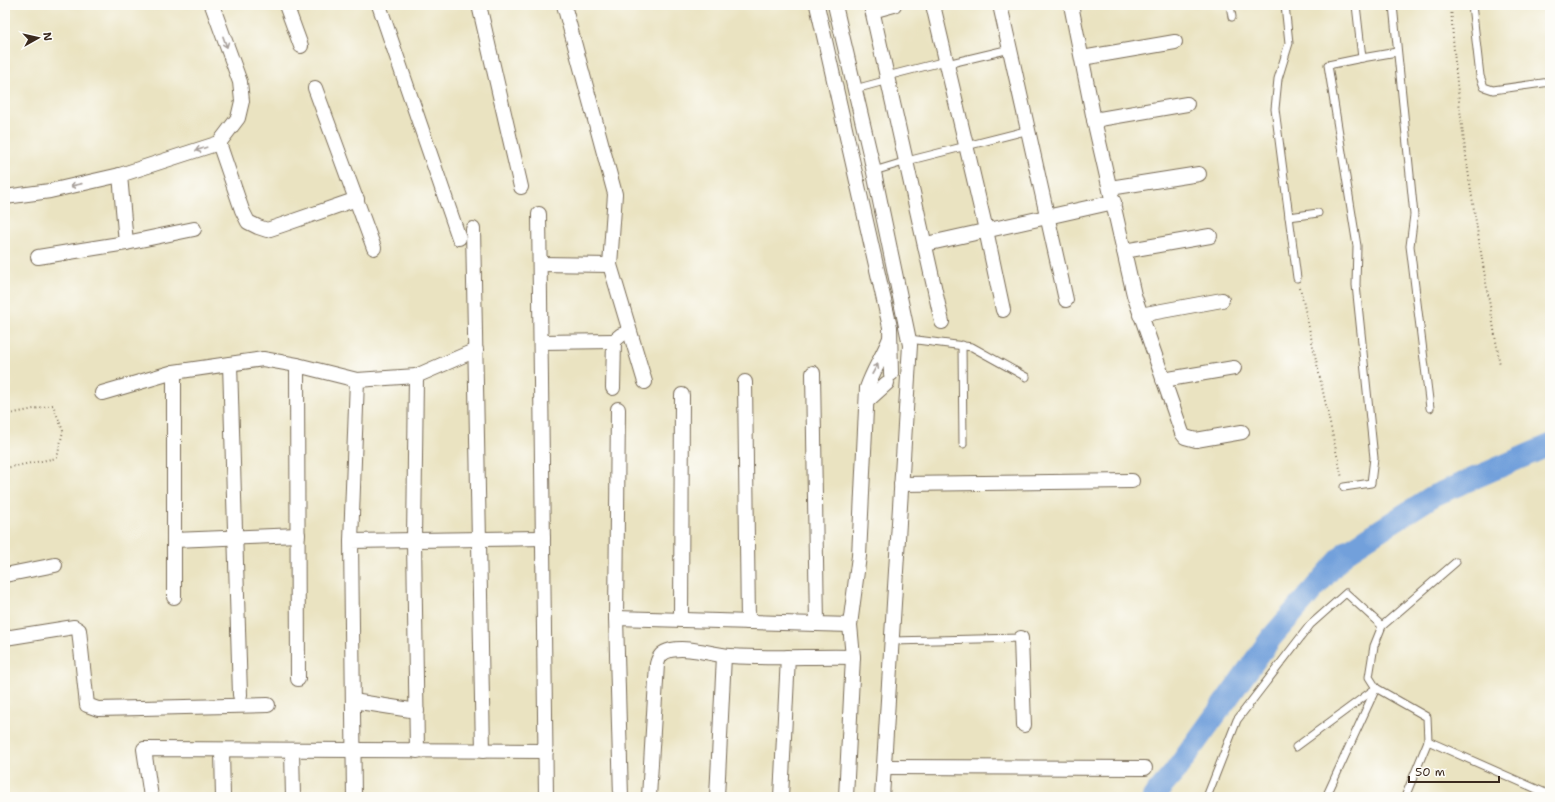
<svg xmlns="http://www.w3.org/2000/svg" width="1555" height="802" font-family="'Shantell Sans',sans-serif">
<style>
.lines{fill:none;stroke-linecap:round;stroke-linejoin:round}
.river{stroke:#72a0db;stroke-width:22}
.service-casing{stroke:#786b57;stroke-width:9}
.minor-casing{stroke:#786b57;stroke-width:16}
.path{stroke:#786b57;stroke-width:2;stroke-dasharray:1 3;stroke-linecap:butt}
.service{stroke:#fff;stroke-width:7}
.minor{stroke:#fff;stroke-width:14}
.oneway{stroke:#a79f9a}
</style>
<rect width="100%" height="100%" fill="#fdfcf7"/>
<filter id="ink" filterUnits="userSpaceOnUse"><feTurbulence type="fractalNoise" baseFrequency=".025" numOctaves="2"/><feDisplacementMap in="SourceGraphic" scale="8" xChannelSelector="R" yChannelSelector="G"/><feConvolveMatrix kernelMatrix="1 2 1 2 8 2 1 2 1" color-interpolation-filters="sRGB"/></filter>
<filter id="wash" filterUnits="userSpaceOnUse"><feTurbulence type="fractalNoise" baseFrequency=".012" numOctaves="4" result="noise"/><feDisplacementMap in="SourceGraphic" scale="16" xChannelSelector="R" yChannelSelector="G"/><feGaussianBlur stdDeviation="0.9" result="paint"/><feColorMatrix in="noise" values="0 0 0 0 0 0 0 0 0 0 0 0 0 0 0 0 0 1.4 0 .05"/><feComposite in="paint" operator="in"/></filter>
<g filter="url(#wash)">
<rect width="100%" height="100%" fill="#eae3c1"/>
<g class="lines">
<polyline class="river" points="1153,797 1173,774 1271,638 1346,552 1433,496 1550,445"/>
</g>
</g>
<g filter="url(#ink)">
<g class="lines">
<defs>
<g id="service">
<polyline points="1230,5 1232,17"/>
<polyline points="1285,5 1289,43 1278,79 1275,109 1297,278"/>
<polyline points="1356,5 1362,58 1397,52"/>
<polyline points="1393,5 1414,215 1410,246 1430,408"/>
<polyline points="1472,5 1480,76 1484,87 1493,90 1550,82"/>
<polyline points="947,64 1010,49"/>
<polyline points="887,76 946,61"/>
<polyline points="855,89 888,80"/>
<polyline points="874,171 907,161 1029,130"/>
<polyline points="1289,217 1318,213"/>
<polyline points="909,339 972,347 1026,377"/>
<polyline points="962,345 963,444"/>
<polyline points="1344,487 1371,483 1374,458 1356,285 1357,246 1328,65 1362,58"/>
<polyline points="892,641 1021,638"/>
<polyline points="1296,747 1376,688 1369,677 1374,646 1382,626 1456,562"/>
<polyline points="1207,797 1237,720 1310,625 1346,593 1382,626"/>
<polyline points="1326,797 1376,688 1427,717 1428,741"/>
<polyline points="1405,797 1428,741 1550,795"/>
</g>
<g id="minor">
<polyline points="286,5 301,46"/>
<polyline points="379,5 459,238"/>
<polyline points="479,5 521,187"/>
<polyline points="564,5 615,194 610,265 645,382"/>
<polyline points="817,5 890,327 891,374"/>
<polyline points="835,5 871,158 910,345 882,797"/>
<polyline points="871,5 942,322"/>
<polyline points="933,5 986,230 1003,310"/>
<polyline points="1000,5 1066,300"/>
<polyline points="1071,5 1094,120 1134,295 1182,433 1185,437 1196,440 1242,432"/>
<polyline points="872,11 894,5"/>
<polyline points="1082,58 1175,42"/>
<polyline points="315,88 374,248"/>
<polyline points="1094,120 1187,104"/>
<polyline points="219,143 242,210 248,222 258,227 267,230 282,225 357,199"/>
<polyline points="120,175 126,243"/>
<polyline points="1110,188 1199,174"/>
<polyline points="5,197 50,191 120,175 219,143 238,118 242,101 240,82 212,5"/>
<polyline points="539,214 546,797"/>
<polyline points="473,229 483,751"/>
<polyline points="926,244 1114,202"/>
<polyline points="1124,251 1210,236"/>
<polyline points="38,257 126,243 194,229"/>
<polyline points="540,264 610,265"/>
<polyline points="1140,315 1222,300"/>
<polyline points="541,342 614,341"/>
<polyline points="230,364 240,695"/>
<polyline points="297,365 298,679"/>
<polyline points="813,373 817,624"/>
<polyline points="416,376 414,540 417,751"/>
<polyline points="1163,380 1234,368"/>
<polyline points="745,382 748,622"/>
<polyline points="613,388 614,341 621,335"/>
<polyline points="102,393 174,372 263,359 297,365 357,380 416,376 476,350"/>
<polyline points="867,401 887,383"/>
<polyline points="618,409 616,618 621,797"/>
<polyline points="901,484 1132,481"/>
<polyline points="174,540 298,535"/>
<polyline points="351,541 357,380"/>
<polyline points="5,575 55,565"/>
<polyline points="174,597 174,372"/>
<polyline points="616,618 850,625"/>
<polyline points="681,620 682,395"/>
<polyline points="5,638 74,627 79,630 87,705 98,709 268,705"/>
<polyline points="1021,638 1024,725"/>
<polyline points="353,701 417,711"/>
<polyline points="222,750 223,797"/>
<polyline points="292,750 293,797"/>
<polyline points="884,767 1145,768"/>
<polyline points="151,797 144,749 546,751"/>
<polyline points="354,797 351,541 543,538"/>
<path d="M 649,797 L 657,664 C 659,656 662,652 671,650 C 690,646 712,655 731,656 C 772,659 813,656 853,657"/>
<polyline points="717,797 724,656"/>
<polyline points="781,797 788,657"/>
<path d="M 846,797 L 853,657 L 850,625 L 859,556 L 867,388 C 873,370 883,356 890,338"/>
</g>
</defs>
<use href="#service" class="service-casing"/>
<use href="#minor" class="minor-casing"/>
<g class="path">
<path d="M 1451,5 C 1457,126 1480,245 1500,365"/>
<polyline points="1300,287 1342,478"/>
<polyline points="5,415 53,405 63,431 57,458 5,468"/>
</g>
<use href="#service" class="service"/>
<use href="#minor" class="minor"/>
</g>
<defs><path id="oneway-shaft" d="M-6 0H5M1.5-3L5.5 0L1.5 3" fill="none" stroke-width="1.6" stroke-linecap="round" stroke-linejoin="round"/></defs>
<g class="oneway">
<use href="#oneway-shaft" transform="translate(225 42) rotate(70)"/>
<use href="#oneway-shaft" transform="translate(201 149) rotate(162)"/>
<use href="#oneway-shaft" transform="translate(76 185) rotate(167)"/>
<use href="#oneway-shaft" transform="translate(875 369) rotate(-61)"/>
</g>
</g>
<rect width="1555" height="802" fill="none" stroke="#fdfcf7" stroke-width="20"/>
<g transform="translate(38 38) rotate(82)" stroke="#fdfcf7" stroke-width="3" paint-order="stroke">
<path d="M0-3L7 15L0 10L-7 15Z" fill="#3b2a1e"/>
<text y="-6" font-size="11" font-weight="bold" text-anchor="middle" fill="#3b2a1e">N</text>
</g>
<path d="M1409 776v6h90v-6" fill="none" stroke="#3b2a1e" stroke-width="2"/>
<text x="1415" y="776" font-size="12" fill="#3b2a1e" stroke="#fdfcf7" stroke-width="3" paint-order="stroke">50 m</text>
</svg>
